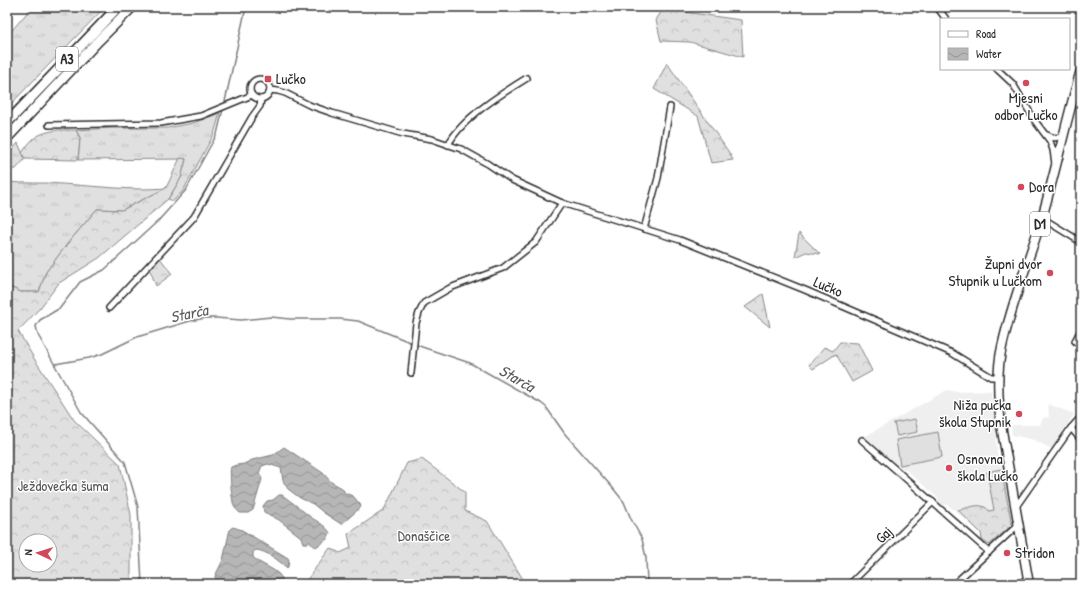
<svg xmlns="http://www.w3.org/2000/svg" width="1088" height="591" font-family="'Patrick Hand',sans-serif">
<style>
.built{fill:#efefef}
.grass{fill:url(#grass-tufts);stroke:#868686}
.forest{fill:url(#forest-crowns);stroke:#868686;fill-rule:evenodd}
.wetland{fill:url(#wetland-marsh);stroke:#868686}
.garden{fill:#e0e0e0;stroke:#868686}
.water{fill:url(#water-waves);stroke:#7e7e7e}
.lines{fill:none;stroke-linecap:round;stroke-linejoin:round}
.stream{stroke:#7e7e7e;stroke-width:1.5}
.street-casing{stroke:#2b2b2b;stroke-width:8}
.primary-casing{stroke:#2b2b2b;stroke-width:11}
.highway-casing{stroke:#2b2b2b;stroke-width:12}
.street{stroke:#fff;stroke-width:5}
.primary{stroke:#fff;stroke-width:8}
.highway{stroke:#fff;stroke-width:9}
.poi-dot{fill:#d1495b;stroke:#fff;stroke-width:1.5}
.labels{text-anchor:middle;stroke-width:3;stroke-linejoin:round;paint-order:stroke}
.shield{fill:#fff;stroke:#6b6b6b;stroke-width:1}
.shield-label{font-size:14px;font-weight:bold;fill:#2b2b2b}
.poi-label{font-size:15px;fill:#2b2b2b;stroke:#fff;text-anchor:start}
.street-label{font-size:15px;fill:#2b2b2b;stroke:#fff}
.park-label{font-size:15px;fill:#585858;stroke:#fff}
.water-label{font-size:16px;font-style:italic;fill:#5c5c5c;stroke:#fff}
</style>
<defs>
<pattern id="grass-tufts" width="24" height="20" patternUnits="userSpaceOnUse"><rect width="24" height="20" fill="#e0e0e0"/><path d="M3 7l-1-3M5 7V3M7 7l1-3M15 17l-1-3M17 17v-4M19 17l1-3" fill="none" stroke="#c0c0c0"/></pattern>
<pattern id="forest-crowns" width="20" height="18" patternUnits="userSpaceOnUse"><rect width="20" height="18" fill="#e0e0e0"/><path d="M2 6a3 3 0 1 1 6 0M12 15a3 3 0 1 1 6 0" fill="none" stroke="#c0c0c0"/></pattern>
<pattern id="wetland-marsh" width="20" height="14" patternUnits="userSpaceOnUse"><rect width="20" height="14" fill="#e0e0e0"/><path d="M1 5h8M5 5V1M11 12h8M15 12V8" fill="none" stroke="#c0c0c0"/></pattern>
<pattern id="water-waves" width="16" height="10" patternUnits="userSpaceOnUse"><rect width="16" height="10" fill="#b6b6b6"/><path d="M0 5q4-4 8 0t8 0" fill="none" stroke="#949494"/></pattern>
</defs>
<rect width="100%" height="100%" fill="#fff"/>
<filter id="ink" filterUnits="userSpaceOnUse"><feTurbulence type="fractalNoise" baseFrequency=".025" numOctaves="2"/><feDisplacementMap in="SourceGraphic" scale="8" xChannelSelector="R" yChannelSelector="G"/><feConvolveMatrix kernelMatrix="1 2 1 2 8 2 1 2 1" color-interpolation-filters="sRGB"/></filter>
<g filter="url(#ink)">
<g class="built">
<polygon points="947,390 957,392 991,391 996,427 997,453 1005,481 1012,523 1011,526 990,545 982,540 981,534 953,509 946,504 942,507 939,504 938,498 905,469 901,471 862,438"/>
<polygon points="1048,404 1074,414 1052,449 1034,440 1012,435 1011,425 1040,425 1043,418 1049,417"/>
</g>
<g class="grass">
<polygon points="32,7 105,7 7,108 7,36"/>
<polygon points="123,7 127,7 7,134 7,128 45,87"/>
<polygon points="220,113 214,134 183,191 173,201 168,199 181,178 186,159 78,160 80,138 76,130 113,128 167,128 193,123"/>
<polygon points="18,143 25,159 16,169 7,170 7,156"/>
<path d="M 7,182 C 25,184 44,182 62,184 C 97,186 131,191 166,188 L 122,210 L 97,209 L 68,243 L 46,272 L 39,292 L 21,292 L 7,286 Z"/>
</g>
<g class="forest">
<polygon points="663,9 741,20 743,57 690,42 661,41 656,20"/>
<polygon points="667,63 728,151 733,160 711,163 698,116 654,89"/>
<path d="M 58,130 L 76,130 L 80,138 L 78,160 L 25,159 L 22,153 C 33,136 39,133 58,130 Z"/>
<path d="M 180,158 L 186,159 L 181,178 L 168,199 L 99,258 L 59,283 L 40,308 L 18,331 L 35,360 L 74,420 L 120,464 L 131,515 L 131,584 L 7,584 L 7,286 L 21,292 L 39,292 L 46,272 L 68,243 L 97,209 L 122,210 L 166,188 ZM 26,541 L 50,541 L 50,565 L 26,565 Z"/>
<polygon points="799,233 820,254 806,252 795,257"/>
<polygon points="160,258 172,274 156,286 150,270"/>
<polygon points="763,294 770,327 745,307"/>
<polygon points="840,342 858,343 872,371 852,382 836,354 813,369 809,365 824,347 833,351"/>
<polygon points="422,459 465,492 465,511 487,521 526,584 390,584 387,581 379,579 338,584 304,584 330,548 340,553 351,548 348,534 384,510 407,463"/>
<path d="M 1001,469 L 1012,525 L 989,545 L 982,540 L 981,533 L 958,510 C 969,508 982,501 989,511 L 994,510 L 987,472 Z"/>
</g>
<polygon class="wetland" points="379,579 388,581 390,584 338,584"/>
<g class="garden">
<polygon points="915,419 918,432 897,436 894,423"/>
<polygon points="938,432 942,457 900,465 896,440"/>
</g>
<g class="water">
<path d="M 284,447 L 323,473 L 331,482 L 342,488 L 345,493 L 353,496 L 360,504 L 361,507 L 343,523 L 341,524 L 324,513 L 313,504 L 300,498 L 288,489 L 283,481 L 281,468 L 268,464 L 262,466 L 259,473 L 262,479 L 253,510 L 248,513 L 240,513 C 237,510 235,509 234,506 C 232,501 229,472 231,467 L 237,465 L 244,464 L 252,460 L 273,455 Z"/>
<path d="M 279,495 L 282,495 C 291,501 299,508 308,515 C 315,521 325,524 330,533 L 327,539 L 316,547 L 313,546 L 309,541 L 307,543 L 303,543 L 301,537 L 279,520 L 264,512 L 263,506 L 267,501 L 273,500 Z"/>
<path d="M 233,527 L 242,530 L 288,558 L 289,560 L 288,567 L 287,568 C 279,561 267,551 256,550 L 253,552 L 253,557 L 255,559 C 264,567 282,570 284,584 L 220,584 L 216,580 L 215,576 L 223,560 L 230,529 Z"/>
</g>
<g class="lines">
<g class="stream">
<polyline points="224,106 246,7"/>
<polyline points="55,364 89,358 102,354 137,337 190,321 206,318 216,318 241,320 271,317 290,319 340,319 358,321 422,347 470,363 541,403 546,407 565,434 612,487 624,502 631,519 642,539 646,558 647,584"/>
<polyline points="142,584 138,507 125,462 81,412 38,335 36,326 40,320 60,308 80,282 104,270 123,253 158,221 186,190 217,134 223,109"/>
</g>
<defs>
<g id="street">
<polyline points="937,7 946,19"/>
<polyline points="997,69 1013,84 1035,121 1050,141 1053,150 1055,164"/>
<circle cx="260" cy="89" r="10"/>
<polyline points="270,90 278,91 285,93 309,105 332,113 403,134 432,139 461,149 488,164 512,180 562,203 680,240 805,290 952,353 991,377 998,377"/>
<polyline points="49,125 161,123 201,116 252,95"/>
<path d="M 1047,135 C 1052,138 1058,139 1064,135"/>
<path d="M 448,145 C 462,118 501,94 527,78"/>
<polyline points="1042,218 1081,242"/>
<polyline points="644,229 658,178 670,107"/>
<polyline points="109,308 194,217 252,117 260,106 261,99"/>
<polyline points="1081,330 1075,341 1077,343 1081,346"/>
<polyline points="411,373 416,323 419,313 424,303 450,288 503,268 536,242 562,203"/>
<polyline points="1071,428 1081,440"/>
<polyline points="862,440 989,552"/>
<polyline points="1015,508 1071,428 1081,417"/>
<polyline points="850,584 933,502"/>
<polyline points="954,584 1018,525"/>
<polyline points="1019,584 1028,578"/>
</g>
<path id="primary" d="M 1029,584 L 1001,425 C 998,400 996,372 1002,347 C 1012,301 1030,258 1043,214 C 1057,166 1067,117 1081,70"/>
<g id="highway">
<polyline points="7,123 118,7"/>
<polyline points="7,138 99,40 132,7"/>
</g>
</defs>
<use href="#street" class="street-casing"/>
<use href="#primary" class="primary-casing"/>
<use href="#highway" class="highway-casing"/>
<use href="#street" class="street"/>
<use href="#primary" class="primary"/>
<use href="#highway" class="highway"/>
</g>
</g>
<g class="poi-dot">
<rect x="264" y="75" width="8" height="8" rx="2"/>
<circle cx="1026" cy="83" r="4"/>
<circle cx="1021" cy="187" r="4"/>
<circle cx="1050" cy="273" r="4"/>
<circle cx="1019" cy="414" r="4"/>
<circle cx="949" cy="468" r="4"/>
<circle cx="1007" cy="553" r="4"/>
</g>
<g class="labels">
<g class="shield">
<rect x="56" y="47" width="22" height="24" rx="3"/>
<rect x="1030" y="212" width="20" height="24" rx="3"/>
</g>
<g class="shield-label">
<text x="67" y="64">A3</text>
<text x="1040" y="229">D1</text>
</g>
<g class="poi-label">
<text x="276" y="84">Lučko</text>
<text x="1026" y="103" text-anchor="middle">Mjesni<tspan x="1026" dy="17">odbor Lučko</tspan></text>
<text x="1029" y="192">Dora</text>
<text x="1042" y="269" text-anchor="end">Župni dvor<tspan x="1042" dy="17">Stupnik u Lučkom</tspan></text>
<text x="1011" y="410" text-anchor="end">Niža pučka<tspan x="1011" dy="17">škola Stupnik</tspan></text>
<text x="957" y="464">Osnovna<tspan x="957" dy="17">škola Lučko</tspan></text>
<text x="1015" y="558">Stridon</text>
</g>
<g class="street-label">
<text transform="translate(828 287) rotate(23)" y="5">Lučko</text>
<text transform="translate(884 535) rotate(-44)" y="5">Gaj</text>
</g>
<g class="park-label">
<text x="63" y="491">Ježdovečka šuma</text>
<text x="424" y="541">Donaščice</text>
</g>
<g class="water-label">
<text transform="translate(189 313) rotate(-12)" y="6">Starča</text>
<text transform="translate(517 378) rotate(30)" y="6">Starča</text>
</g>
</g>
<rect width="1088" height="591" fill="none" stroke="#fff" stroke-width="24"/>
<rect x="12" y="12" width="1064" height="567" fill="none" stroke="#2b2b2b" stroke-width="1.5" filter="url(#ink)"/>
<rect x="940" y="18" width="130" height="52" fill="#ffffff" stroke="#aaaaaa"/>
<rect x="948" y="31" width="20" height="6" fill="#ffffff" stroke="#aaaaaa"/>
<text x="976" y="38" font-size="12" fill="#2b2b2b">Road</text>
<rect x="948" y="48" width="20" height="12" fill="url(#water-waves)" stroke="#aaaaaa"/>
<text x="976" y="58" font-size="12" fill="#2b2b2b">Water</text>
<g transform="translate(38 553) rotate(274)"><circle r="19" fill="#ffffff" stroke="#aaaaaa"/>
<path d="M0-3L7 15L0 10L-7 15Z" fill="#d1495b"/>
<text y="-6" font-size="11" font-weight="bold" text-anchor="middle" fill="#2b2b2b">N</text>
</g>
</svg>
